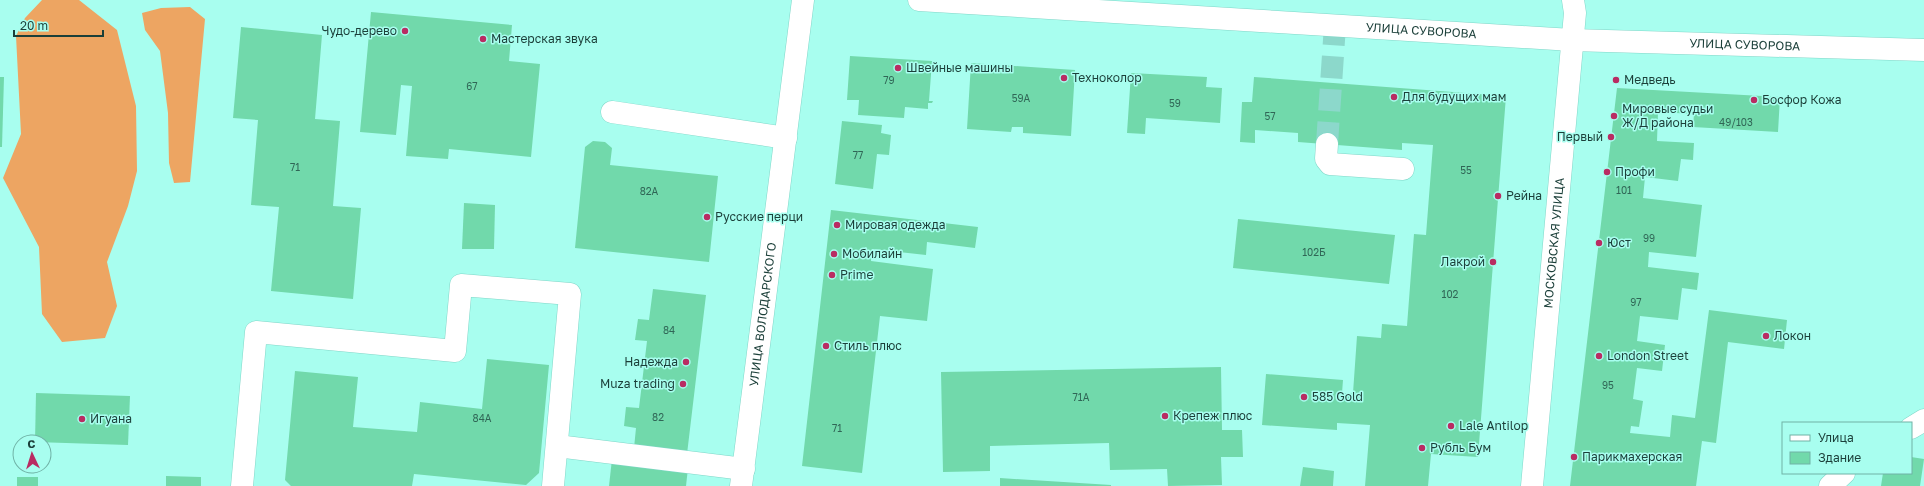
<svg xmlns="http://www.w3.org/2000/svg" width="1924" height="486" font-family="'Golos Text',sans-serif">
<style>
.forest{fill:#eda562}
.building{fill:#71d9ab}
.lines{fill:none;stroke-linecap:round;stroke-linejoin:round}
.minor-tunnel{stroke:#8cd8cb;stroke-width:22;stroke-dasharray:22 11;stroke-linecap:butt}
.minor-casing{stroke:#80d6c8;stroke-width:23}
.major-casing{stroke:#80d6c8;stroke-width:23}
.minor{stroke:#fff;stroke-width:22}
.major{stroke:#fff;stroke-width:22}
.poi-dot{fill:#b92c62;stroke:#a8feef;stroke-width:1.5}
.labels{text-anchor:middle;stroke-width:3;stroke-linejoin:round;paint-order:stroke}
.number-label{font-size:10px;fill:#306656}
.street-label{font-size:12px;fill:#1b3f39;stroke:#a8feef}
.poi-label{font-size:12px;fill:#1b3f39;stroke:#a8feef;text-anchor:start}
</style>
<rect width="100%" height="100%" fill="#a8feef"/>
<g class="forest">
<polygon points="42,0 79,0 117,30 136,106 137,171 128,206 107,262 117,306 105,338 62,342 42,314 39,247 3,178 21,134 16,36 25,18"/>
<polygon points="190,7 205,19 190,182 174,183 169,163 168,113 160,51 145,30 142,13 161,8"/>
</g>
<g class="building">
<polygon points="371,12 512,25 509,61 540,64 531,157 449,149 448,159 406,156 412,86 401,85 396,135 360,132"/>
<polygon points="241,27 322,35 315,119 340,121 333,206 361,208 353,299 271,291 279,207 251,205 258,120 233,118"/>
<polygon points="850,56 932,61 929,101 933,101 932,103 928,103 928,109 905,107 904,118 858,115 859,100 847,100"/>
<polygon points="971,63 1075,70 1071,136 1023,133 1023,127 1012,127 1011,132 967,129"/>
<polygon points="1131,73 1207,77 1206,87 1222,88 1220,123 1146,118 1145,134 1127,133"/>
<polygon points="0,77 4,77 2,147 0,147"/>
<polygon points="1254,77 1506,96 1478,457 1431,454 1428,486 1365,486 1370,425 1337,423 1337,430 1262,425 1266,374 1343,380 1342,393 1353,393 1357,336 1381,338 1382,324 1407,326 1414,234 1426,235 1433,145 1402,143 1402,150 1298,142 1298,133 1255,130 1255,143 1240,142 1242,102 1252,102"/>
<polygon points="1617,88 1780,97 1778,132 1693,127 1694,114 1658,112 1657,141 1694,143 1693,160 1681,159 1678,181 1645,177 1643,198 1702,205 1696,257 1649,252 1648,267 1699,273 1697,290 1682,288 1678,320 1640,316 1637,341 1665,345 1662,371 1637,368 1633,399 1643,401 1639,427 1631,426 1630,433 1670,437 1672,415 1695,418 1709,310 1787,320 1784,349 1728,342 1716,443 1702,441 1696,486 1570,486"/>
<polygon points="842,121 882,125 881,133 891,135 889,155 877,154 873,189 835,184"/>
<polygon points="593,141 605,142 612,148 610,165 718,176 709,262 575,248 585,147"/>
<polygon points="464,203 495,205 494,249 462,249"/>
<polygon points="831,210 978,227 975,248 927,242 926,255 872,249 871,261 933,269 927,321 880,316 862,473 802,466"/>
<polygon points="1238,219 1395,235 1389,284 1233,268"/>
<polygon points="653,289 706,295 687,454 634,448 636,428 624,426 626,407 639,408 647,341 635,340 638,319 649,320"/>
<polygon points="487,359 549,365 539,473 526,485 414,474 412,486 291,486 285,480 295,371 358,377 353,427 417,432 420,402 482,409"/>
<polygon points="1221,367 1222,430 1242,430 1243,457 1221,457 1222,485 1168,486 1167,469 1110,470 1109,443 990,446 990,471 943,472 941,372"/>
<polygon points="36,393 130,396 128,445 35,442"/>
<polygon points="1911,457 1924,459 1920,486 1881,486 1883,473 1911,473"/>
<polygon points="612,459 688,468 686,486 609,486"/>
<polygon points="1303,467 1334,471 1333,486 1300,486"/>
<polygon points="166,476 201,477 201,486 166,486"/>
<rect x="17" y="477" width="21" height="9"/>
<polygon points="1000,478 1111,485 1111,486 1000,486"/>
</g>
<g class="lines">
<polyline class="minor-tunnel" points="1327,144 1335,25"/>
<defs>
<g id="minor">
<polyline points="612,112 786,138"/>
<polyline points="1327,144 1326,159 1330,164 1403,169"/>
<polyline points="1911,428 1924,420"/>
<polyline points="557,446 744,469"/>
<polyline points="242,486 256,332 455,351 461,285 570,294 553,486"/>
<polyline points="1830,486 1844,473"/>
</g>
<g id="major">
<path id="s1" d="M 919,0 L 1572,40 L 1924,50"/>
<path id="s2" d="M 741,486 L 803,0"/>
<path id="s3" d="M 1532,486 L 1575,13 L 1573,0"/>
</g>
</defs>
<use href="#minor" class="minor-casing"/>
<use href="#major" class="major-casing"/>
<use href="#minor" class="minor"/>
<use href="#major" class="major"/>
</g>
<g class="poi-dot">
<circle cx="405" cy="31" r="4"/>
<circle cx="483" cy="39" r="4"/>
<circle cx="898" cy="68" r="4"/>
<circle cx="1064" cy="78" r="4"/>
<circle cx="1616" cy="80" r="4"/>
<circle cx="1394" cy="97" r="4"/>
<circle cx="1754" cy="100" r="4"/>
<circle cx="1614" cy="116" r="4"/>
<circle cx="1611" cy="137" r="4"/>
<circle cx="1607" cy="172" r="4"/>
<circle cx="1498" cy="196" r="4"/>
<circle cx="707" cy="217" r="4"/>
<circle cx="837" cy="225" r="4"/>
<circle cx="1599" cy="243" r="4"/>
<circle cx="834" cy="254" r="4"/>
<circle cx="1493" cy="262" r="4"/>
<circle cx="832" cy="275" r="4"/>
<circle cx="1766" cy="336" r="4"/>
<circle cx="826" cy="346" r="4"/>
<circle cx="1599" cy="356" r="4"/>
<circle cx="686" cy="362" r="4"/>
<circle cx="683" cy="384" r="4"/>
<circle cx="1304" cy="397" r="4"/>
<circle cx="1165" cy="416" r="4"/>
<circle cx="82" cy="419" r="4"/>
<circle cx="1451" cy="426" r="4"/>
<circle cx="1422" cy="448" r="4"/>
<circle cx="1574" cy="457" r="4"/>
</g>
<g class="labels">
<g class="number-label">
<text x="889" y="84">79</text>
<text x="472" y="90">67</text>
<text x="1021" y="102">59А</text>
<text x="1175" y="107">59</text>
<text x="1270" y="120">57</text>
<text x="1736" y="126">49/103</text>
<text x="858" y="159">77</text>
<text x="295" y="171">71</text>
<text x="1466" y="174">55</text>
<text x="1624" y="194">101</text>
<text x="649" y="195">82А</text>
<text x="1649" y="242">99</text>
<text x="1314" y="256">102Б</text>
<text x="1450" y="298">102</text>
<text x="1636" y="306">97</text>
<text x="669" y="334">84</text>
<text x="1608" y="389">95</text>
<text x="1081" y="401">71А</text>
<text x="658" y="421">82</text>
<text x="482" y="422">84А</text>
<text x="837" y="432">71</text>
</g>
<g class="street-label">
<text dy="4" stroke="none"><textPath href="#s1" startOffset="503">УЛИЦА СУВОРОВА</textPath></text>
<text dy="4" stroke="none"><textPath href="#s1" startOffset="827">УЛИЦА СУВОРОВА</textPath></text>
<text dy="4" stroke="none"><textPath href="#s3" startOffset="244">МОСКОВСКАЯ УЛИЦА</textPath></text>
<text dy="4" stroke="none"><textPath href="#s2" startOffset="173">УЛИЦА ВОЛОДАРСКОГО</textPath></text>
</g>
<g class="poi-label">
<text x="397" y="35" text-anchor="end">Чудо-дерево</text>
<text x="491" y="43">Мастерская звука</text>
<text x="906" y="72">Швейные машины</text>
<text x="1072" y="82">Техноколор</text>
<text x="1624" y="84">Медведь</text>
<text x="1402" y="101">Для будущих мам</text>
<text x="1762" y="104">Босфор Кожа</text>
<text x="1622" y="113">Мировые судьи<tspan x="1622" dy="14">Ж/Д района</tspan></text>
<text x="1603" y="141" text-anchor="end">Первый</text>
<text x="1615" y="176">Профи</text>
<text x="1506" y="200">Рейна</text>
<text x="715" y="221">Русские перци</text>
<text x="845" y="229">Мировая одежда</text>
<text x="1607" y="247">Юст</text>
<text x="842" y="258">Мобилайн</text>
<text x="1485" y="266" text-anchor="end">Лакрой</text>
<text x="840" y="279">Prime</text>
<text x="1774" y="340">Локон</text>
<text x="834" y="350">Стиль плюс</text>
<text x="1607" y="360">London Street</text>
<text x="678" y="366" text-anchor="end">Надежда</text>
<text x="675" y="388" text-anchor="end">Muza trading</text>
<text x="1312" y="401">585 Gold</text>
<text x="1173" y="420">Крепеж плюс</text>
<text x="90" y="423">Игуана</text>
<text x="1459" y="430">Lale Antilop</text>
<text x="1430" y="452">Рубль Бум</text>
<text x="1582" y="461">Парикмахерская</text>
</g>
</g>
<rect x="1782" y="422" width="130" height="52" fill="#a8feef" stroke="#70b2a6"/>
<rect x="1790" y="435" width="20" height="6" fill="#ffffff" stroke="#70b2a6"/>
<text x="1818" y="442" font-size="12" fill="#1b3f39">Улица</text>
<rect x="1790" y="452" width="20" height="12" fill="#71d9ab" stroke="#70b2a6"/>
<text x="1818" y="462" font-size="12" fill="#1b3f39">Здание</text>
<g transform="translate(32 454) rotate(356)"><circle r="19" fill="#a8feef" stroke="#70b2a6"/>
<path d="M0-3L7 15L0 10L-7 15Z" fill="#b92c62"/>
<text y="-6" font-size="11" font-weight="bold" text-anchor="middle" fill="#1b3f39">С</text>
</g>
<path d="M14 30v6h89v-6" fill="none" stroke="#1b3f39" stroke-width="2"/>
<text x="20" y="30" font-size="12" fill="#1b3f39" stroke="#a8feef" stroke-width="3" paint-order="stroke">20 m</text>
</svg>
